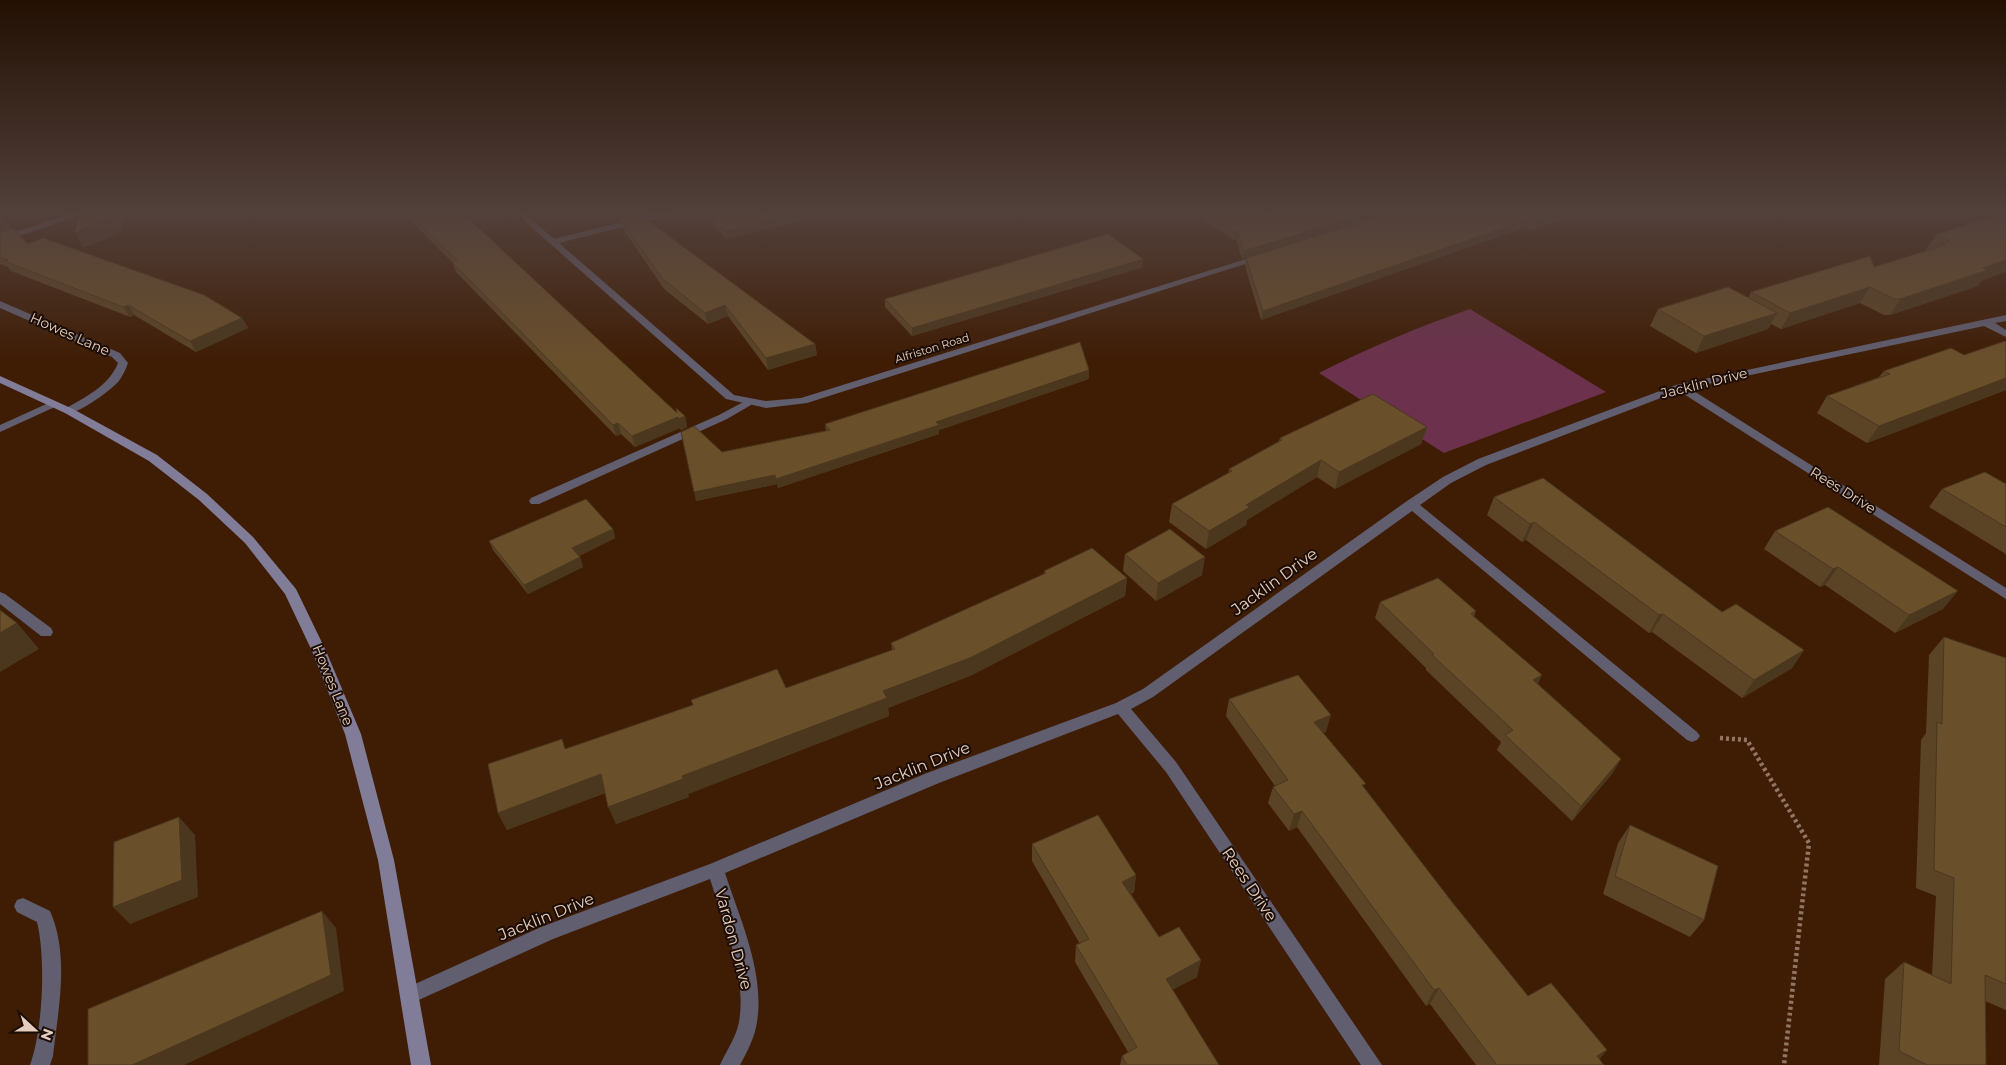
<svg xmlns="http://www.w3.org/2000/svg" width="2006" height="1065" font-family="Montserrat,sans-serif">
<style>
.green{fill:#6c324d}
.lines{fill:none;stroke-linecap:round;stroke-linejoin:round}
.path{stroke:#927663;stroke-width:4.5;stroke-dasharray:3 3;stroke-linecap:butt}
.lane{fill:#615e70;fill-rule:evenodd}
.street{fill:#615e70;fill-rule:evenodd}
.secondary{fill:#817d99;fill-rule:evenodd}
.wall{fill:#5b4425}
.shaded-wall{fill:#4a371e}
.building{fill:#6a4f2b;stroke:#4a371e}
.labels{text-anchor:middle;stroke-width:4;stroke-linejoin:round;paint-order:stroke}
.far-street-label{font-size:11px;fill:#e5cec0;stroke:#1b0c04}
.street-label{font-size:14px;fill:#e5cec0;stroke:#1b0c04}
.near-street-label{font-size:16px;fill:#e5cec0;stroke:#1b0c04}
</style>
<rect width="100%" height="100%" fill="#3f1d05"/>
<path class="green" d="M 1470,309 L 1606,392 L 1444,453 L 1319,373 C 1368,348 1418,327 1470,309 Z"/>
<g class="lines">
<polyline class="path" points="1720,738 1747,740 1809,843 1784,1065"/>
<g class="lane">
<polygon points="747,400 752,403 751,405 727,419 539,504 531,504 529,501 531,498 719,415"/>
<polygon points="53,401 58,404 57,406 0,432 0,425"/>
<polygon points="0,592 5,594 51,628 53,632 51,636 41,636 0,604"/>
<path d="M 23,898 L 50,911 C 70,956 58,1010 53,1056 L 50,1065 L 30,1065 C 43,1029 46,959 37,922 L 17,912 L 14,906 L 17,900 Z"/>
</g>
<g class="street">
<polygon points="78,211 90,211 0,243 0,237"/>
<polygon points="513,211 522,211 554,239 666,211 680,211 679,213 559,243 734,395 766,401 801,398 1259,255 1267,257 807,403 766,408 726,399"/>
<path d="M 0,301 L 120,353 L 128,363 C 126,369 123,375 119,381 C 111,390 77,416 65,413 L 64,411 L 65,409 C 85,397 109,386 118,363 L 112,357 L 0,308 Z"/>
<path d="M 2006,315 L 2006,321 L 1995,323 L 2006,330 L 2006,337 L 1984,326 L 1689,388 L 2006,588 L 2006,599 L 1679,391 L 1486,465 L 1451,483 L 1420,505 L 1697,732 L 1700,736 L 1697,740 L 1692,742 L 1687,740 L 1412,511 L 1153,697 L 1131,709 L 1176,762 L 1382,1065 L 1361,1065 L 1166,772 L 1118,714 L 939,783 L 725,873 C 740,919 765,973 757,1022 C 755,1037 747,1052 740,1065 L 720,1065 C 726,1051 736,1038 739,1022 C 747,975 724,924 710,879 L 553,939 L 410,1004 L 404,1001 L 401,995 L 404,989 L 541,927 L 710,864 L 927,773 L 1116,703 L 1143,689 L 1407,501 L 1443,477 L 1478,459 L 1676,385 Z"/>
</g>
<polygon class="secondary" points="0,376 73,409 157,455 207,494 253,537 296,589 326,651 361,734 394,860 431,1065 411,1065 378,860 345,734 312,651 285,594 245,543 199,500 149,461 65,413 0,383"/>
</g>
<g class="wall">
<polygon points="401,211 457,211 677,413 685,416 687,427 681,430 680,428 635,447 621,434 616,436 456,272 452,262"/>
<polygon points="704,211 840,211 726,239"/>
<polygon points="1198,211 1396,211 1242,259 1236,239 1234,240 1198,217"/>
<polygon points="1398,211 1587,211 1531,230 1526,227 1261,320 1245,266 1246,258"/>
<polygon points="2006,211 1981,281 1978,286 1890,315 1884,315 1860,303 1781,329 1771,324 1768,329 1696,353 1650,326 1658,309 1748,298 1751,292 1874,267 1927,251 1926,250 1936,235"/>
<polygon points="0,215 11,229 28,244 242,318 248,328 196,352 134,315 130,317 11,271 8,267 0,264"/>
<polygon points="620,218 815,344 817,355 768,370 728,316 708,324 664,289 623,229"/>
<polygon points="1143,259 1143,267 912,336 885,307 885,299"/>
<polygon points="2006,342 2006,390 1867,443 1817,413 1827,396 1879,377 1884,371 1964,355"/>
<polygon points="1089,379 939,430 939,434 778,488 777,484 696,501 722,452 826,431 825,424"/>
<polygon points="1427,427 1421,444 1335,489 1317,477 1247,520 1246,525 1206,549 1169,522 1172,504 1228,474 1229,469 1279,441 1280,438"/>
<polygon points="2006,484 2006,554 1929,507 1942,489"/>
<polygon points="1494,497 1722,612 1804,650 1792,668 1742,698 1652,632 1649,633 1526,540 1522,542 1487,515"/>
<polygon points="613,529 615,538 579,556 580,557 583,567 528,594 493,550 489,541"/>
<polygon points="1775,531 1943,609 1895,633 1825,585 1820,587 1764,549"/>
<polygon points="1125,554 1202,575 1156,601 1123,571"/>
<polygon points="1044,571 1127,578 1125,596 972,675 888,708 889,716 688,794 689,797 616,824 605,793 507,830 498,813 786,688 892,650 891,643 1044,574"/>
<polygon points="1380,602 1476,611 1474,616 1538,684 1621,759 1612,774 1572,821 1497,750 1501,742 1426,670 1426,668 1375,618"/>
<polygon points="1944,637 2006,658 2006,1010 1985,1001 1986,1065 1879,1065 1885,979 1904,962 1932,975 1936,896 1916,888 1921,740 1926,733 1929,655"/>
<polygon points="1229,699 1326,732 1323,733 1364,788 1452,902 1528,996 1599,1059 1604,1065 1476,1065 1430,1004 1426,1006 1297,827 1289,831 1268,803 1273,787 1275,786 1226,716"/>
<polygon points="1630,825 1704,920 1690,937 1603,894 1618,843"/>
<polygon points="1032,844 1136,875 1134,892 1131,894 1159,937 1197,977 1172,990 1219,1065 1120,1065 1122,1056 1128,1052 1075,962 1076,945 1080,944 1032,861"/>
</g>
<g class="shaded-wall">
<polygon points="114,211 125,211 122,232 84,248 75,232"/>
<polygon points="808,211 840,211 726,239 725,231"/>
<polygon points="1373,211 1396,211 1242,259 1244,251"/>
<polygon points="1567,211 1587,211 1531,230 1534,222"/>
<polygon points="1529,219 1526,227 1261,320 1263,311"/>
<polygon points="6,221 12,231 0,235 0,223"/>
<polygon points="1238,231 1236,239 1234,240 1235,232"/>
<polygon points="1143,259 1143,267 912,336 912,328"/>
<polygon points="2006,260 2006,272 1981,281 1978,286 1890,315 1900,299"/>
<polygon points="1870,287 1860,303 1781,329 1790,313"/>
<polygon points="128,305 134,315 130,317 123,307"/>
<polygon points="725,305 728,316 708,324 705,313"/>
<polygon points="1777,313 1768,329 1696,353 1704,336"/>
<polygon points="242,318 248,328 196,352 190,341"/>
<polygon points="815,344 817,355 768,370 766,358"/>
<polygon points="1089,370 1089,379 939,430 939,434 778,488 776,479 936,422"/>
<polygon points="2006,378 2006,390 1867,443 1879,426"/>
<polygon points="685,416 687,427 681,430 680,428 635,447 632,436 678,417"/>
<polygon points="618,423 621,434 616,436 613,425"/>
<polygon points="1427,427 1421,444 1335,489 1339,472"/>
<polygon points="1321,460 1317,477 1247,520 1246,525 1206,549 1209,531 1246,505"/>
<polygon points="775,475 777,484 696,501 694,492"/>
<polygon points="1534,522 1526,540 1522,542 1530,524"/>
<polygon points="613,529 615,538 575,558 572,548"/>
<polygon points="580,557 583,567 528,594 524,585"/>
<polygon points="1205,557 1202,575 1156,601 1158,583"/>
<polygon points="1838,567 1825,585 1820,587 1833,569"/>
<polygon points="1127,578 1125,596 972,675 888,708 889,716 688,794 682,776 883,691"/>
<polygon points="1958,591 1943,609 1895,633 1909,615"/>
<polygon points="1663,614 1652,632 1649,633 1659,615"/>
<polygon points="17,623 39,649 0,672 0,633"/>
<polygon points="1804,650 1792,668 1742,698 1754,680"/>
<polygon points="1542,675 1535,691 1533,680"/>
<polygon points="1331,715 1326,732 1309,738 1314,722"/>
<polygon points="1621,759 1612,774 1572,821 1581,806"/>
<polygon points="601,774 608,792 507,830 498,813"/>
<polygon points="683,779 689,797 616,824 608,807"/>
<polygon points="1302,811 1297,827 1289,831 1294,814"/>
<polygon points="179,817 195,835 198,897 130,924 113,907"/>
<polygon points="1136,875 1134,892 1120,899 1122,882"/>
<polygon points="322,911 336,928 344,991 184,1065 132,1065"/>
<polygon points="1201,960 1197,977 1162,995 1166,979"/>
<polygon points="1439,988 1430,1004 1426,1006 1434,990"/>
<polygon points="1607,1050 1595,1065 1597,1056"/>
</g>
<g class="building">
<polygon points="80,211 114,211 113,217 75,232"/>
<polygon points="407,211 457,211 466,219 469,219 677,413 676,408 685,416 678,419 678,417 632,436 618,423 613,425 452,262 457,260"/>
<polygon points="709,211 808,211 725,231"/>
<polygon points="1202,211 1373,211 1244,251 1238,231 1235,232"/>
<polygon points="1398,211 1567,211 1534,222 1529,219 1263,311 1246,258"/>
<polygon points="2006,211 2006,260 1983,268 1988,270 1900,299 1894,299 1870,287 1790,313 1751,292 1870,256 1874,267 1945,245 1942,244 1950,241 1936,235"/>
<polygon points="639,214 815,344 766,358 725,305 705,313 662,278 620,218"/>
<polygon points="0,215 6,221 0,223"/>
<polygon points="13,228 28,244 43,238 204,295 242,318 190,341 128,305 123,307 4,261 8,260 0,257 0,232"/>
<polygon points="1108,234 1143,259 912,328 885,299"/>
<polygon points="1728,287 1777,313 1704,336 1658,309"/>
<polygon points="2005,341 2006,342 2006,378 1879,426 1827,396 1890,374 1884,371 1951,348 1964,355"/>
<polygon points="1080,342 1089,370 936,422 939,425 776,479 775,475 694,492 681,432 694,426 722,452 830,430 825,424"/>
<polygon points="1373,394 1427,427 1339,472 1321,460 1246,505 1250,507 1209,531 1172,504 1232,471 1229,469 1282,440 1280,438"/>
<polygon points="1985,472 2006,484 2006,527 1942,489"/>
<polygon points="1543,478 1722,612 1736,604 1804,650 1754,680 1663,614 1659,615 1534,522 1530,524 1494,497"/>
<polygon points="586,499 613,529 572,548 580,557 524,585 489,541"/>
<polygon points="1828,507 1958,591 1909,615 1838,567 1833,569 1775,531"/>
<polygon points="1170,529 1205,557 1158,583 1125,554"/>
<polygon points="1092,548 1127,578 972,657 883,691 887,698 682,776 683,779 608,807 601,774 498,813 488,764 562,739 565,749 693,705 691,700 777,669 786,688 895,649 891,643 1046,573 1044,571"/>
<polygon points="1438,578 1476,611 1471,614 1542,675 1533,680 1621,759 1581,806 1505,735 1513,730 1432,655 1434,654 1380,602"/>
<polygon points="0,610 17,623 0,633"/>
<polygon points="1944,637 2006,658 2006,984 1985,975 1986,1065 1927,1065 1899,1051 1904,962 1951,984 1954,878 1934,870 1937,722 1942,724"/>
<polygon points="1298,675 1331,715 1314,722 1366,784 1362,785 1452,902 1528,996 1551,983 1607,1050 1597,1056 1604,1065 1497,1065 1439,988 1434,990 1302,811 1294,814 1273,787 1288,780 1229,699"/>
<polygon points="1098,815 1136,875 1122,882 1159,937 1179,927 1201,960 1166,979 1219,1065 1127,1065 1122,1056 1137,1047 1076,945 1089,939 1032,844"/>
<polygon points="179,817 182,880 113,907 114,842"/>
<polygon points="1630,825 1718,866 1704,920 1615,876"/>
<polygon points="322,911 331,975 132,1065 88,1065 88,1009"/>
</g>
<linearGradient id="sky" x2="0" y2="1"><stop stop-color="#231003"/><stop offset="0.59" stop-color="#52403b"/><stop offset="1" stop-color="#52403b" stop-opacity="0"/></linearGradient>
<rect width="2006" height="360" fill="url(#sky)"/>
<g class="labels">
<g class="far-street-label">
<text transform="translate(932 348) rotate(-17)" y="4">Alfriston Road</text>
</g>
<g class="street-label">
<text transform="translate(70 334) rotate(24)" y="5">Howes Lane</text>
<text transform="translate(1704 383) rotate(-14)" y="5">Jacklin Drive</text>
<text transform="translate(1843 490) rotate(32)" y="5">Rees Drive</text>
<text transform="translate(333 685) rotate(68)" y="5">Howes Lane</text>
</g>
<g class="near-street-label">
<text transform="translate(1274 581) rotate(-36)" y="6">Jacklin Drive</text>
<text transform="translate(922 765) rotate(-22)" y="6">Jacklin Drive</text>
<text transform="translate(1250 884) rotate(56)" y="6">Rees Drive</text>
<text transform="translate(546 916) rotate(-22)" y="6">Jacklin Drive</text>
<text transform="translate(734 939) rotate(75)" y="6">Vardon Drive</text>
</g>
</g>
<g transform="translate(35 1030) rotate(111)" stroke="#1b0c04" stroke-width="4" paint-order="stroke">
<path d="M0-4L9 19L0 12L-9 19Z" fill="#e5cec0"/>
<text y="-8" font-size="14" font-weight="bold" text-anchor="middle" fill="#e5cec0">N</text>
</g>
</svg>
